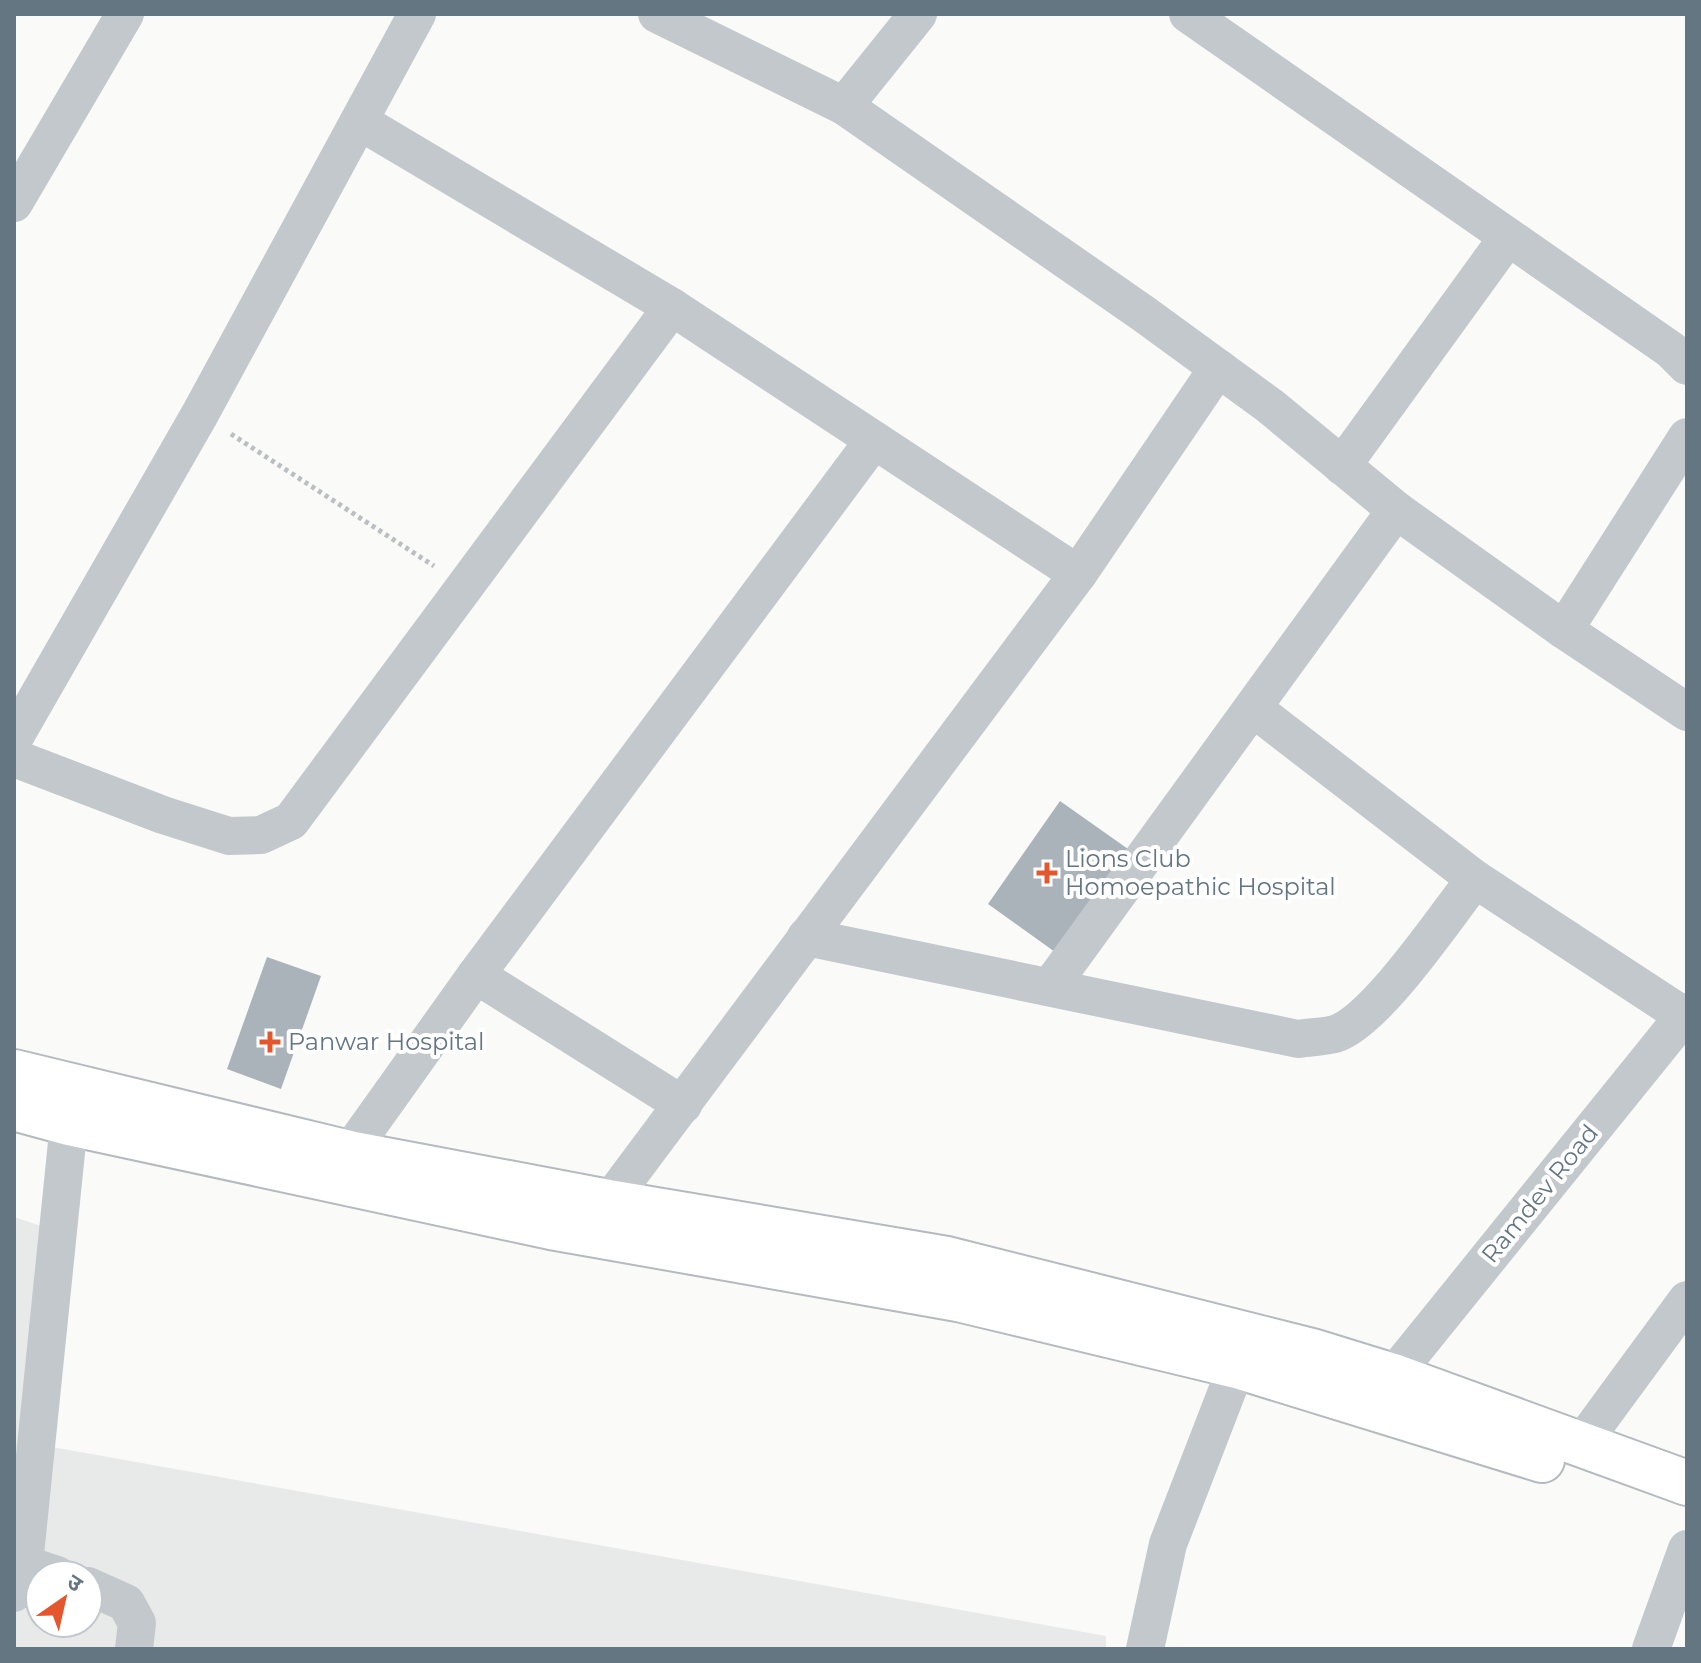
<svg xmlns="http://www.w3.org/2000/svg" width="1701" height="1663" font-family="Montserrat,'Noto Sans Devanagari',sans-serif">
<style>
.built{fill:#e8e9e9;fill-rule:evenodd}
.building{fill:#aab3b9}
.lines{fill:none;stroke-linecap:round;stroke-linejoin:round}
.major-casing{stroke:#b5babe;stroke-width:48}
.path{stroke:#bbbfc2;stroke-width:5;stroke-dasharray:4 4;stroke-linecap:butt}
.minor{stroke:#c3c8cc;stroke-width:38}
.major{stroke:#fff;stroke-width:44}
.poi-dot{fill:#e4572e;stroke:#fff;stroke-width:3}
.labels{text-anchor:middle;stroke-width:8;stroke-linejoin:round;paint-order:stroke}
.poi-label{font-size:24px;fill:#657683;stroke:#fff;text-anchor:start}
.street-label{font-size:24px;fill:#657683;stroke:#fff}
</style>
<rect width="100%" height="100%" fill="#fafaf8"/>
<path class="built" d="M 14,1217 L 53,1230 L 41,1445 L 1106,1636 L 1106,1649 L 14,1649 ZM 40,1575 L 88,1575 L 88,1623 L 40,1623 Z"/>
<g class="building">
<polygon points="1060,801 1128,849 1055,952 988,904"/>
<polygon points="267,957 321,976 281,1089 227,1069"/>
</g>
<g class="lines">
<defs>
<g id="major">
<polyline points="14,1072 349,1153 609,1202 947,1259 1312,1351 1393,1376 1687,1483"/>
<polyline points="14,1108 69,1123 551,1227 958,1299 1237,1366 1542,1460"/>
</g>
</defs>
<use href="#major" class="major-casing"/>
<polyline class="path" points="231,434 434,566"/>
<g class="minor">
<polyline points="657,14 844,106 1144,314 1270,406 1396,510 1564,630 1687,712"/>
<polyline points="1188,14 1671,350 1687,366"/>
<polyline points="844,106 918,14"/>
<polyline points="359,121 672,307 1078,574 609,1202"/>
<polyline points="14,203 125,14"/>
<polyline points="1342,466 1508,237"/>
<polyline points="1078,574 1218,368"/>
<polyline points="1564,630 1687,437"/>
<polyline points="1254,709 1475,879 1684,1016"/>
<polyline points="14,738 200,414 417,14"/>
<polyline points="14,758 163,815 229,836 261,835 291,821 672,307"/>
<path d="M 806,937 L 1298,1039 C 1310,1037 1324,1037 1335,1034 C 1376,1021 1446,916 1475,879"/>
<polyline points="476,975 683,1105"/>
<polyline points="1050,987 1396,510"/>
<polyline points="349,1153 476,975 874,440"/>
<polyline points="1393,1376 1687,1012"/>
<polyline points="1582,1443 1687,1300"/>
<polyline points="24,1564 57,1575"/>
<polyline points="88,1586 126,1603 137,1623 134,1649"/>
<polyline points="14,1593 24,1564 69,1123"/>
<polyline points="1145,1649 1168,1544 1248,1337"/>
<polyline points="1651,1649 1687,1549"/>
</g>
<use href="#major" class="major"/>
</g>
<g class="poi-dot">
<path d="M1043 861h8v8h8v8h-8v8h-8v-8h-8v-8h8z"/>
<path d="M266 1030h8v8h8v8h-8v8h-8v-8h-8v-8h8z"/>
</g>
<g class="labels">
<g class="poi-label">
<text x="1065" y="867">Lions Club<tspan x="1065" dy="28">Homoepathic Hospital</tspan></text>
<text x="288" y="1050">Panwar Hospital</text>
</g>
<g class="street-label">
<text transform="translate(1540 1194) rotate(-51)" y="8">Ramdev Road</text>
</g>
</g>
<rect width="1701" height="1663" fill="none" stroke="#657683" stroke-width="32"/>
<g transform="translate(64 1599) rotate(34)"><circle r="38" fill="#ffffff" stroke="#c1c8cd" stroke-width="2"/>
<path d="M0-6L14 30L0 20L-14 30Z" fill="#e4572e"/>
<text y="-12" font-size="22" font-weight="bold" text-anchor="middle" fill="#657683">उ</text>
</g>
</svg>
